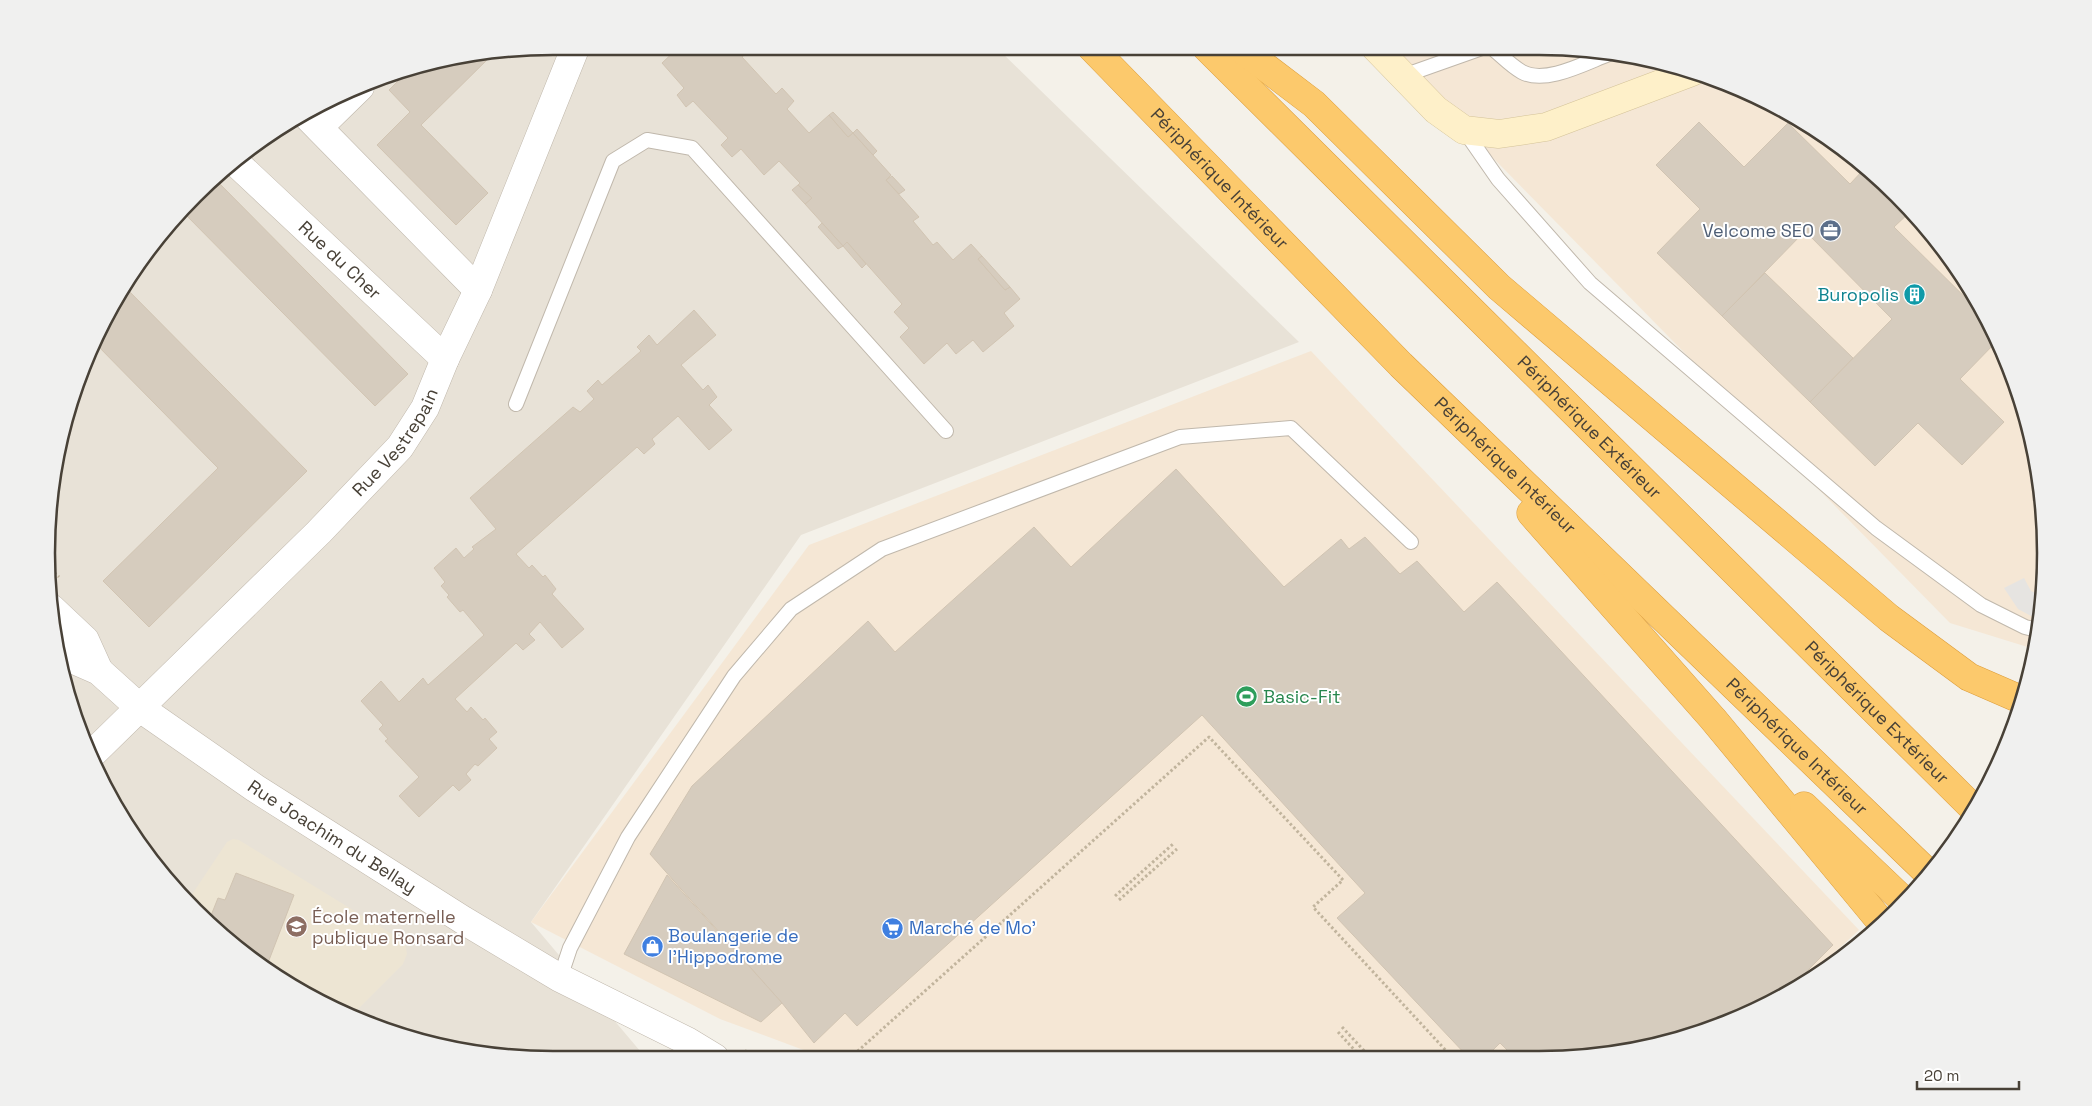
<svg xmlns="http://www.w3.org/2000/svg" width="2092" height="1106" font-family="'Space Grotesk',sans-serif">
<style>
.residential{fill:#e8e2d7}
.commercial{fill:#f5e7d5}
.education{fill:#ede5d3}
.parking{fill:#e6e4e1}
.building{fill:#d6ccbe;stroke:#d1c4b2}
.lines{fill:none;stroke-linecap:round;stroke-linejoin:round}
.lane-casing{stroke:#c0b8ac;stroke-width:16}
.street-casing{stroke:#c0b8ac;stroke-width:29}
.secondary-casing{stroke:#d4c399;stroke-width:29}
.highway-casing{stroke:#dc9d3b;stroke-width:29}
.path{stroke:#c1b49d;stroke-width:3;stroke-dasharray:2.5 2.5;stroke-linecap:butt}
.lane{stroke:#fff;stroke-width:14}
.street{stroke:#fff;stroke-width:28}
.secondary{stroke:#fef0c9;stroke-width:28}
.highway{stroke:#fcc96c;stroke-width:28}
.labels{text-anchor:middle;stroke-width:4;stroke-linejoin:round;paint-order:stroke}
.street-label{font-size:18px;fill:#484137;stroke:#fff}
.service-label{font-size:18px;fill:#4e5e75;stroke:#fff;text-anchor:end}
.culture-label{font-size:18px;fill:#0d838f;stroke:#fff;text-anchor:end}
.leisure-label{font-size:18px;fill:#27864d;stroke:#fff;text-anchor:start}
.education-label{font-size:18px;fill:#785e54;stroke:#fff;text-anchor:start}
.shop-label{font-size:18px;fill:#366cbe;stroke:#fff;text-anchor:start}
.rim{fill:none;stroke:#484137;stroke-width:2.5}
</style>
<rect width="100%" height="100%" fill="#f4f1e9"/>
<polygon class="residential" points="553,46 996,47 1299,342 801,535 531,922 646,1058 520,1059 422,1042 329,1007 245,955 194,911 132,835 98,777 63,684 47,586 47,520 63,422 85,359 131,272 172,219 244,151 300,114 390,73 454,56"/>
<g class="commercial">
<polygon points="1384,47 1572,47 1670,64 1763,99 1848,151 1920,219 1978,300 2019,390 2041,487 2045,586 2034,649 1950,623"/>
<polygon points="1311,351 1859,930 1800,985 1733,1021 1605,1055 825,1058 720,1019 531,922 809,545"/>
</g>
<polygon class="education" points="233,839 239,840 405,942 407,954 403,964 351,1016 329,1007 245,955 194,911 187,902 227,842"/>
<g class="parking">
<polygon points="2008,365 2019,390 2029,432 2006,366"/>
<polygon points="2024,578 2031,591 2043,596 2039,620 2018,609 2004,588"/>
</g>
<g class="building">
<polygon points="680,46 744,46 749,51 742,57 776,94 782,88 794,101 787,109 809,133 829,115 848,137 853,133 891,175 886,180 919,217 913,221 933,245 937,242 953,260 971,244 982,256 978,259 1005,290 1010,287 1020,299 1004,313 1014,326 983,352 973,340 956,354 947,343 924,364 900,337 909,328 894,312 902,304 847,242 843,246 805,204 812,198 798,185 800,183 779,161 764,175 741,149 732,157 721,145 728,138 693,101 686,107 677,95 684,88 662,63"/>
<polygon points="495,52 421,125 488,193 456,225 377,145 410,112 389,90 412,67 454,56"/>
<polygon points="833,112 853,133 848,137 829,115"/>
<polygon points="1699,122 1744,167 1788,123 1850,184 1865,168 1911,211 1894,227 1986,318 1997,341 1960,379 2004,422 1962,465 1918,423 1875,466 1810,402 1892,319 1805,231 1722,316 1657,253 1700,209 1656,165"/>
<polygon points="857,129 877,151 873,155 853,133"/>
<polygon points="892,176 905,190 899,194 886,180"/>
<polygon points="215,179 408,374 375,406 181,210"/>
<polygon points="798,185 812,198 805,204 792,190"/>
<polygon points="822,223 843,246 838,249 818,227"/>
<polygon points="847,242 866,264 862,268 843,246"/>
<polygon points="982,256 1010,287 1005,290 978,259"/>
<polygon points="1765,273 1853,358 1810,402 1722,316"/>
<polygon points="124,286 307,471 149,627 103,581 218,468 94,342"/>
<polygon points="694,310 716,335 681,365 703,390 708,385 717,397 709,405 732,430 709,450 678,416 652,439 655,444 644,454 637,447 516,554 529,568 532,565 543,577 545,575 556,589 552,594 584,629 562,648 540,622 529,634 535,640 523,650 516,643 455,699 467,712 471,707 483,720 485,718 497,732 489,739 497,748 478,766 475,764 466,774 471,780 459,791 453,785 419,817 399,796 419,777 385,741 388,739 379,729 383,725 361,701 381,681 399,702 423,678 428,685 484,635 463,610 460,612 447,597 449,595 441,586 445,582 434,568 456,548 464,558 474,549 472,547 496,529 470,498 573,407 580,412 594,399 587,391 598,380 602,385 641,351 637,347 649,335 657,345"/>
<polygon points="1176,469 1284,587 1341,539 1349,549 1365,537 1400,574 1417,561 1464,612 1497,582 1833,945 1784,994 1733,1021 1605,1055 1513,1056 1500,1043 1487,1056 1467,1056 1337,918 1365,893 1202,715 857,1026 845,1013 814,1043 782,1003 650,854 692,786 868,621 895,652 1034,527 1071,567"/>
<polygon points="236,873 294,895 266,968 245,955 208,923 218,898 225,900"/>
<polygon points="667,875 782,1003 761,1022 624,954"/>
</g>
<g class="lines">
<defs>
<g id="lane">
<path d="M 1491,47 C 1501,55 1511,66 1522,72 C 1546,85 1587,62 1609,54"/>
<polyline points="1403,76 1485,47"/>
<polyline points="1464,130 1498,179 1590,283 1876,528 1981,605 2025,627 2037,630"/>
<polyline points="516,404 613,161 647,140 692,148 946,431"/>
<polyline points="560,978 570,948 628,837 734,676 791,609 882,549 1180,437 1291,428 1411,542"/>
</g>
<g id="street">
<polyline points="303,112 478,290"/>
<polyline points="319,127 360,87"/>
<path id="s1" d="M 234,161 L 445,359"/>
<polyline points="51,608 85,640 99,671"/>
<path id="s2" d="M 57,648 L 67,657 L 99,671 L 140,708 L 255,788 L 463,920 L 560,978 L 687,1041 L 715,1058"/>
<path id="s3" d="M 90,756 L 319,532 L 400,447 L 425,408 L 445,359 L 478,290 L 576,46"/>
</g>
<polyline id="secondary" points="1375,47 1436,110 1464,130 1499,134 1546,127 1692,72"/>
<g id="highway">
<path id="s4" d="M 1091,47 L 1401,365 L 1929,874"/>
<path id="s5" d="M 1206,47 L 1973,808"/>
<polyline points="1239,47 1314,104 1499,287 1889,618 1969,677 2022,700"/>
<polyline points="1531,513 1713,719 1881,922"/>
<polyline points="1804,806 1904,901"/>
</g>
</defs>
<use href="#lane" class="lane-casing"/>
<use href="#street" class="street-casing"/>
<use href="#secondary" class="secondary-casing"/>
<use href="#highway" class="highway-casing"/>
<g class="path">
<polyline points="47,566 59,577"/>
<polyline points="1115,896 1173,844"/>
<polyline points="1119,900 1177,849"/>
<polyline points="1821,974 1822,973"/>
<polyline points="1342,1027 1369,1056"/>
<polyline points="1338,1032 1360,1056"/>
<polyline points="745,1051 771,1058"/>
<polyline points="850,1058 1209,737 1343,880 1313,907 1451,1056"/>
</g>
<use href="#lane" class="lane"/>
<use href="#street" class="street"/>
<use href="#secondary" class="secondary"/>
<use href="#highway" class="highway"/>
</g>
<defs>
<symbol id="office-disc" viewBox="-11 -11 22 22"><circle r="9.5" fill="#5c6f8a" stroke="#fff"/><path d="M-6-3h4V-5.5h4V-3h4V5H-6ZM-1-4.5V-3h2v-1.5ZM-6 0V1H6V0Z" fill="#fff"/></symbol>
<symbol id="building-disc" viewBox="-11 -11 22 22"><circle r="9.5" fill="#0f9aa8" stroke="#fff"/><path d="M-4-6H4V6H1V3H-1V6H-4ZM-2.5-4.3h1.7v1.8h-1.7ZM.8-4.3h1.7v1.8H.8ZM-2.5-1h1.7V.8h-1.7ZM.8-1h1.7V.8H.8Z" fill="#fff"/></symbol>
<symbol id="stadium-disc" viewBox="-11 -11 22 22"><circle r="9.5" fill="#2e9e5b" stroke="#fff"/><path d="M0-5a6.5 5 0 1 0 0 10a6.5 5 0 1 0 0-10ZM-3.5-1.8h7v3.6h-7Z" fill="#fff"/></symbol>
<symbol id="school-disc" viewBox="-11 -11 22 22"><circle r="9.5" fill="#8d6e63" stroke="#fff"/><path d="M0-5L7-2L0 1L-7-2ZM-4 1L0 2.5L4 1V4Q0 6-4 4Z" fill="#fff"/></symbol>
<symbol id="supermarket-disc" viewBox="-11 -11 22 22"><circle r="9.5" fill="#3f7fe0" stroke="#fff"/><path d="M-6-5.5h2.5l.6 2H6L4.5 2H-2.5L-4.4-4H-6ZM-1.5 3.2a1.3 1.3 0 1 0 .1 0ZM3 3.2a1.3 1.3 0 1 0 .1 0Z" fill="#fff"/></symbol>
<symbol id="shop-disc" viewBox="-11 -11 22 22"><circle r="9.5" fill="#3f7fe0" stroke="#fff"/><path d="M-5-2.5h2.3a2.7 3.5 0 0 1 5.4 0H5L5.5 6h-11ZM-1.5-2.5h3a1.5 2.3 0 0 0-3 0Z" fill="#fff"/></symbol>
</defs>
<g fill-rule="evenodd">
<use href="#office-disc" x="1818" y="218" width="25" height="25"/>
<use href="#building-disc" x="1902" y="282" width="25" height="25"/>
<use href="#stadium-disc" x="1234" y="684" width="25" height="25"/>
<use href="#school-disc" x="284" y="914" width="25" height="25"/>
<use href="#supermarket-disc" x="880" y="916" width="25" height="25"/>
<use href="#shop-disc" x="640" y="934" width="25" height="25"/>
</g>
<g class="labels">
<g class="street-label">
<text dy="6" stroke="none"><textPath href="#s4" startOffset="184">Périphérique Intérieur</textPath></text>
<text dy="6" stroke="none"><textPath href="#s1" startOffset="145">Rue du Cher</textPath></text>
<text dy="6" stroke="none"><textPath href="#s5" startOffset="540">Périphérique Extérieur</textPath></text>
<text dy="6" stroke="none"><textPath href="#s3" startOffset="439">Rue Vestrepain</textPath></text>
<text dy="6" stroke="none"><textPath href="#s4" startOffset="589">Périphérique Intérieur</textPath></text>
<text dy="6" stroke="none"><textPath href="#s5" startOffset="945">Périphérique Extérieur</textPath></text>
<text dy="6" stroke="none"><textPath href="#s4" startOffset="994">Périphérique Intérieur</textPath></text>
<text dy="6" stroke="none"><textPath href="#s2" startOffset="335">Rue Joachim du Bellay</textPath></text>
</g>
<g class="service-label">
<text x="1814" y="237">Velcome SEO</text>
</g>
<g class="culture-label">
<text x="1899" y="301">Buropolis</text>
</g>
<g class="leisure-label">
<text x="1263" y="703">Basic-Fit</text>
</g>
<g class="education-label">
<text x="312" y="923">École maternelle<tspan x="312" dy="21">publique Ronsard</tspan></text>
</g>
<g class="shop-label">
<text x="909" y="934">Marché de Mo'</text>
<text x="668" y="942">Boulangerie de<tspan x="668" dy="21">l'Hippodrome</tspan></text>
</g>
</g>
<path d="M0 0H2092V1106H0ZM553 55H1539A498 498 0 0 1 2037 553V553A498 498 0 0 1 1539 1051H553A498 498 0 0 1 55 553V553A498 498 0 0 1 553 55Z" fill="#f0f0ef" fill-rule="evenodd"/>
<path class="rim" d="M553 55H1539A498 498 0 0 1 2037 553V553A498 498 0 0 1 1539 1051H553A498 498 0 0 1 55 553V553A498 498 0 0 1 553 55Z"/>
<path d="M1917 1081v8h102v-8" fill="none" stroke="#484137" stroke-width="2.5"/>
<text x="1924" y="1081" font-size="15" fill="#484137" stroke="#ffffff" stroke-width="4" paint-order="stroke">20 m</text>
</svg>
